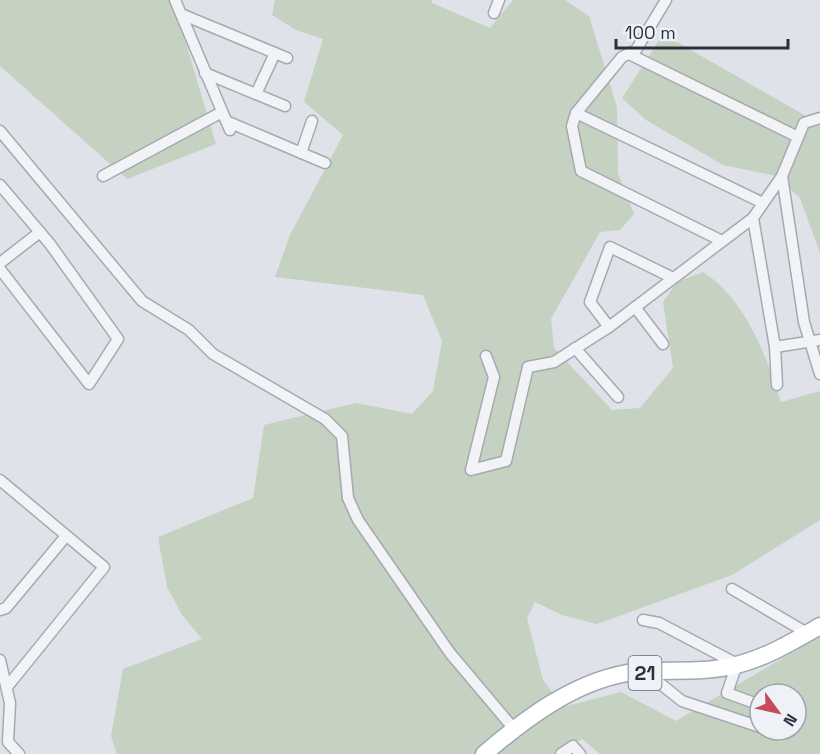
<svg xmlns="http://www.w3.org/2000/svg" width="820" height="754" font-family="'Space Grotesk',sans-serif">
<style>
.green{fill:#c5d1c1;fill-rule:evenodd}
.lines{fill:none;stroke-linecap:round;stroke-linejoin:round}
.minor-casing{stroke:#a5a9b2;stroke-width:13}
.primary-casing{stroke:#9fa7b3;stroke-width:19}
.minor{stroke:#f2f3f6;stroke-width:10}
.primary{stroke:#fff;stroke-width:16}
.labels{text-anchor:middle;stroke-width:5;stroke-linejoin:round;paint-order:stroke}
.shield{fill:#eef1f5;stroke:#646a75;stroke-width:1.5}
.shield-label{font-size:20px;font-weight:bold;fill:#29303e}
</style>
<rect width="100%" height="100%" fill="#dfe2e8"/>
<g class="green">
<polygon points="0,0 173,0 216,144 127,179 0,66"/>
<path d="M 275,0 L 432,0 L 432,3 L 490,28 L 513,0 L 565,0 L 589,16 L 617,107 L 618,173 L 634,214 L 620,230 L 600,232 L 551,319 L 554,348 L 612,410 L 640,408 L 673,368 L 663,302 L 677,282 L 703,272 C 746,300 766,355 781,402 L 820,391 L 820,520 L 732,575 L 597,624 L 562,615 L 535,602 L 527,618 L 543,680 L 563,707 L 621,692 L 676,721 L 820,636 L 820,754 L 600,754 L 582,739 L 554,754 L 117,754 L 111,736 L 123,669 L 202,639 L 182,615 L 167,587 L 158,537 L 253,498 L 264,425 L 356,403 L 412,414 L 433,391 L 442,341 L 423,295 L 275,277 L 290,235 L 343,135 L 304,102 L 323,39 L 296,30 L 272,15 ZM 760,694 L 796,694 L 796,730 L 760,730 Z"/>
<polygon points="663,34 820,124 820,253 800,198 776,176 723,165 646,120 622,98"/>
</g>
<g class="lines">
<defs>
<g id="minor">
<polyline points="175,0 230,130"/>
<polyline points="666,0 636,50 622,57 576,113 572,126 581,171 722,241"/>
<polyline points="494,13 499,0"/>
<polyline points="181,14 287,58"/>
<polyline points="629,54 798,137"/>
<polyline points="205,73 285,106"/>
<polyline points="256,94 275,53"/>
<polyline points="576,113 763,203"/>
<polyline points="226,121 325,163"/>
<polyline points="0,131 142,301 189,330 213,354 325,419 342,436 348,498 358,520 450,653 514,729"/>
<polyline points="301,153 312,121"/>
<polyline points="103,176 222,112"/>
<polyline points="782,176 804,322 820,374"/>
<polyline points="0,185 50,244 118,339 89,384 0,269"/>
<polyline points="753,218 775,347 777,385"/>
<polyline points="0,263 40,232"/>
<polyline points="635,307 663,344"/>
<polyline points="609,327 590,302 610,247 673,278"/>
<polyline points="775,347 820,340"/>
<polyline points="575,348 618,397"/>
<polyline points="486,356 494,377 471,470 506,461 528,367 554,362 609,327 753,218 782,176 804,123 820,118"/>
<polyline points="0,480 104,567 7,687"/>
<polyline points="732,589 807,633"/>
<polyline points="0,610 6,608 66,536"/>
<polyline points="643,620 659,623 737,664 727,693 760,705"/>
<polyline points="0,660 10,703 8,742 19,754"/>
<polyline points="647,673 682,701 760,727"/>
<polyline points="561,754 573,746 580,754"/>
</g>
<path id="primary" d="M 484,754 C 525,719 572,683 627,673 C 661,668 698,674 732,666 C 764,659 792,642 820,626"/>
</defs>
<use href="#minor" class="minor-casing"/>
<use href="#primary" class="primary-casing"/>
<use href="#minor" class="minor"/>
<use href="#primary" class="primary"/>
</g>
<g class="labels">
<rect class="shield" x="628.5" y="656" width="33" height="34" rx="4.5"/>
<g class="shield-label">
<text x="645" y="680">21</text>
</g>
</g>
<g transform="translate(778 712) rotate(123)"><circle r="28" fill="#eef1f5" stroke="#9fa4ac" stroke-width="1.5"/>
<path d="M0-4.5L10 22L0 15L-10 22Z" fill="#c8495a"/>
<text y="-9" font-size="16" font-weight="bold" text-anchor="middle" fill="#29303e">N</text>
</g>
<path d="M616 39v9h172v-9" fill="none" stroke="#29303e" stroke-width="3"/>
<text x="625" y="39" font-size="18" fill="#29303e" stroke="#eef1f5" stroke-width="4.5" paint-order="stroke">100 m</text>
</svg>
